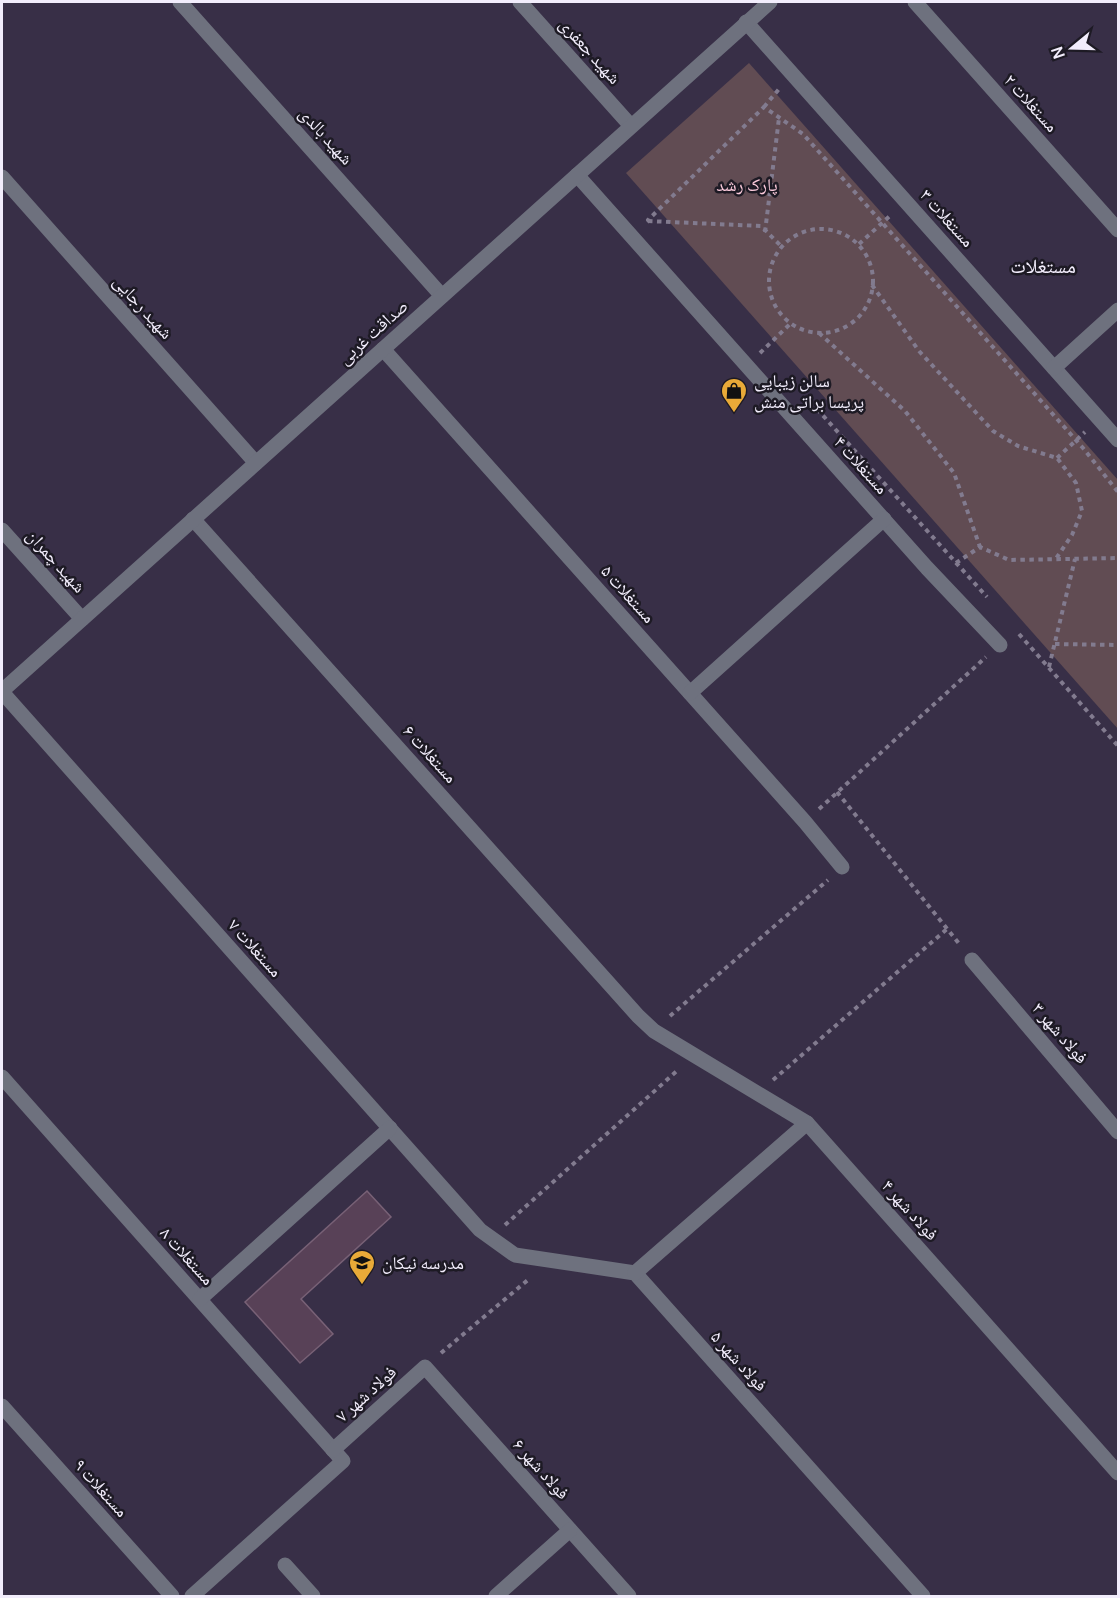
<svg xmlns="http://www.w3.org/2000/svg" width="1120" height="1598" font-family="Manrope,'Noto Naskh Arabic',sans-serif">
<style>
.green{fill:#614c53}
.building{fill:#584157;stroke:#786176;stroke-width:1.5}
.lines{fill:none;stroke-linecap:round;stroke-linejoin:round}
.path{stroke:#827b8f;stroke-width:4;stroke-dasharray:4.5 4.5;stroke-linecap:butt}
.minor{stroke:#6e717e;stroke-width:15}
.labels{text-anchor:middle;stroke-width:5;stroke-linejoin:round;paint-order:stroke}
.street-label{font-size:18px;fill:#f2edfc;stroke:#1d1a24}
.park-label{font-size:18px;fill:#fbcadb;stroke:#1d1a24}
.poi-label{font-size:18px;fill:#f2edfc;stroke:#1d1a24;text-anchor:start}
.neighbourhood-label{font-size:20px;fill:#f2edfc;stroke:#1d1a24}
</style>
<rect width="100%" height="100%" fill="#382f47"/>
<polygon class="green" points="749,63 1118,480 1118,729 626,173"/>
<polygon class="building" points="367,1191 391,1217 301,1299 333,1334 300,1363 245,1302"/>
<g class="lines">
<g class="path">
<polyline points="764,107 779,89"/>
<polyline points="648,221 761,226 782,247"/>
<polyline points="650,222 648,220 764,107 803,134 1083,448 1118,492"/>
<circle cx="821" cy="281" r="52"/>
<polyline points="765,232 779,118"/>
<polyline points="859,244 892,214"/>
<polyline points="872,285 919,351 993,431 1018,446 1057,458 1076,483 1082,511 1072,535 1055,560"/>
<polyline points="819,333 905,411 954,473 980,547"/>
<polyline points="760,353 791,323"/>
<polyline points="817,409 987,597"/>
<polyline points="1057,458 1085,432"/>
<polyline points="956,563 980,547 1009,560 1118,558"/>
<polyline points="1019,634 1118,746"/>
<polyline points="1055,644 1118,645"/>
<polyline points="1049,667 1075,559"/>
<polyline points="837,792 961,946"/>
<polyline points="819,809 986,657"/>
<polyline points="670,1016 828,880"/>
<polyline points="773,1080 947,929"/>
<polyline points="505,1225 678,1070"/>
<polyline points="441,1353 529,1279"/>
</g>
<g class="minor">
<polyline points="180,2 442,296"/>
<polyline points="520,2 631,126"/>
<polyline points="915,2 1118,230"/>
<polyline points="746,22 1118,440"/>
<polyline points="577,175 927,568 1000,645"/>
<polyline points="2,177 256,463"/>
<polyline points="383,349 805,822 842,867"/>
<polyline points="1054,368 1118,310"/>
<polyline points="193,519 638,1016 654,1031 807,1123 1118,1473"/>
<polyline points="2,530 82,619"/>
<polyline points="2,691 770,2"/>
<polyline points="2,692 480,1230 515,1255 635,1273 923,1596"/>
<polyline points="690,693 884,519"/>
<polyline points="972,960 1118,1132"/>
<polyline points="2,1077 343,1461 192,1596"/>
<polyline points="635,1273 807,1123"/>
<polyline points="200,1299 390,1128"/>
<polyline points="2,1406 172,1596"/>
<polyline points="333,1450 425,1367 629,1596"/>
<polyline points="285,1565 313,1596"/>
<polyline points="496,1596 570,1530"/>
</g>
</g>
<defs>
<symbol id="shop-pin" viewBox="-11 -11 22 30"><path d="M0 17L-7.5 6A9.5 9.5 0 1 1 7.5 6Z" fill="#e9aa38" stroke="#1d1a24"/><path d="M-5-2.5h2.3a2.7 3.5 0 0 1 5.4 0H5L5.5 6h-11ZM-1.5-2.5h3a1.5 2.3 0 0 0-3 0Z" fill="#111"/></symbol>
<symbol id="school-pin" viewBox="-11 -11 22 30"><path d="M0 17L-7.5 6A9.5 9.5 0 1 1 7.5 6Z" fill="#e9aa38" stroke="#1d1a24"/><path d="M0-5L7-2L0 1L-7-2ZM-4 1L0 2.5L4 1V4Q0 6-4 4Z" fill="#111"/></symbol>
</defs>
<g fill-rule="evenodd">
<use href="#shop-pin" x="719" y="376" width="30" height="40"/>
<use href="#school-pin" x="347" y="1248" width="30" height="40"/>
</g>
<g class="labels">
<g class="street-label">
<text transform="translate(590 51) rotate(48)" y="6">شهید جعفری</text>
<text transform="translate(1031 103) rotate(48)" y="6">مستغلات ۲</text>
<text transform="translate(326 136) rotate(48)" y="6">شهید بالدی</text>
<text transform="translate(947 218) rotate(48)" y="6">مستغلات ۳</text>
<text transform="translate(143 307) rotate(48)" y="6">شهید رجایی</text>
<text transform="translate(373 332) rotate(-42)" y="6">صداقت غربی</text>
<text transform="translate(861 465) rotate(48)" y="6">مستغلات ۴</text>
<text transform="translate(56 561) rotate(48)" y="6">شهید چمران</text>
<text transform="translate(628 594) rotate(48)" y="6">مستغلات ۵</text>
<text transform="translate(430 754) rotate(48)" y="6">مستغلات ۶</text>
<text transform="translate(255 948) rotate(48)" y="6">مستغلات ۷</text>
<text transform="translate(1060 1033) rotate(49)" y="6">فولاد شهر ۳</text>
<text transform="translate(910 1210) rotate(48)" y="6">فولاد شهر ۴</text>
<text transform="translate(187 1256) rotate(48)" y="6">مستغلات ۸</text>
<text transform="translate(739 1361) rotate(48)" y="6">فولاد شهر ۵</text>
<text transform="translate(366 1394) rotate(-42)" y="6">فولاد شهر ۷</text>
<text transform="translate(541 1469) rotate(48)" y="6">فولاد شهر ۶</text>
<text transform="translate(101 1488) rotate(48)" y="6">مستغلات ۹</text>
</g>
<g class="park-label">
<text x="747" y="191">پارک رشد</text>
</g>
<g class="poi-label">
<text x="754" y="387">سالن زیبایی<tspan x="754" dy="21">پریسا براتی منش</tspan></text>
<text x="382" y="1269">مدرسه نیکان</text>
</g>
<g class="neighbourhood-label">
<text x="1043" y="273">مستغلات</text>
</g>
</g>
<rect width="1120" height="1598" fill="none" stroke="#f2edfc" stroke-width="6"/>
<g transform="translate(1072 48) rotate(251)" stroke="#1d1a24" stroke-width="4.5" paint-order="stroke">
<path d="M0-4.5L10 22L0 15L-10 22Z" fill="#f2edfc"/>
<text y="-9" font-size="16" font-weight="bold" text-anchor="middle" fill="#f2edfc">N</text>
</g>
</svg>
